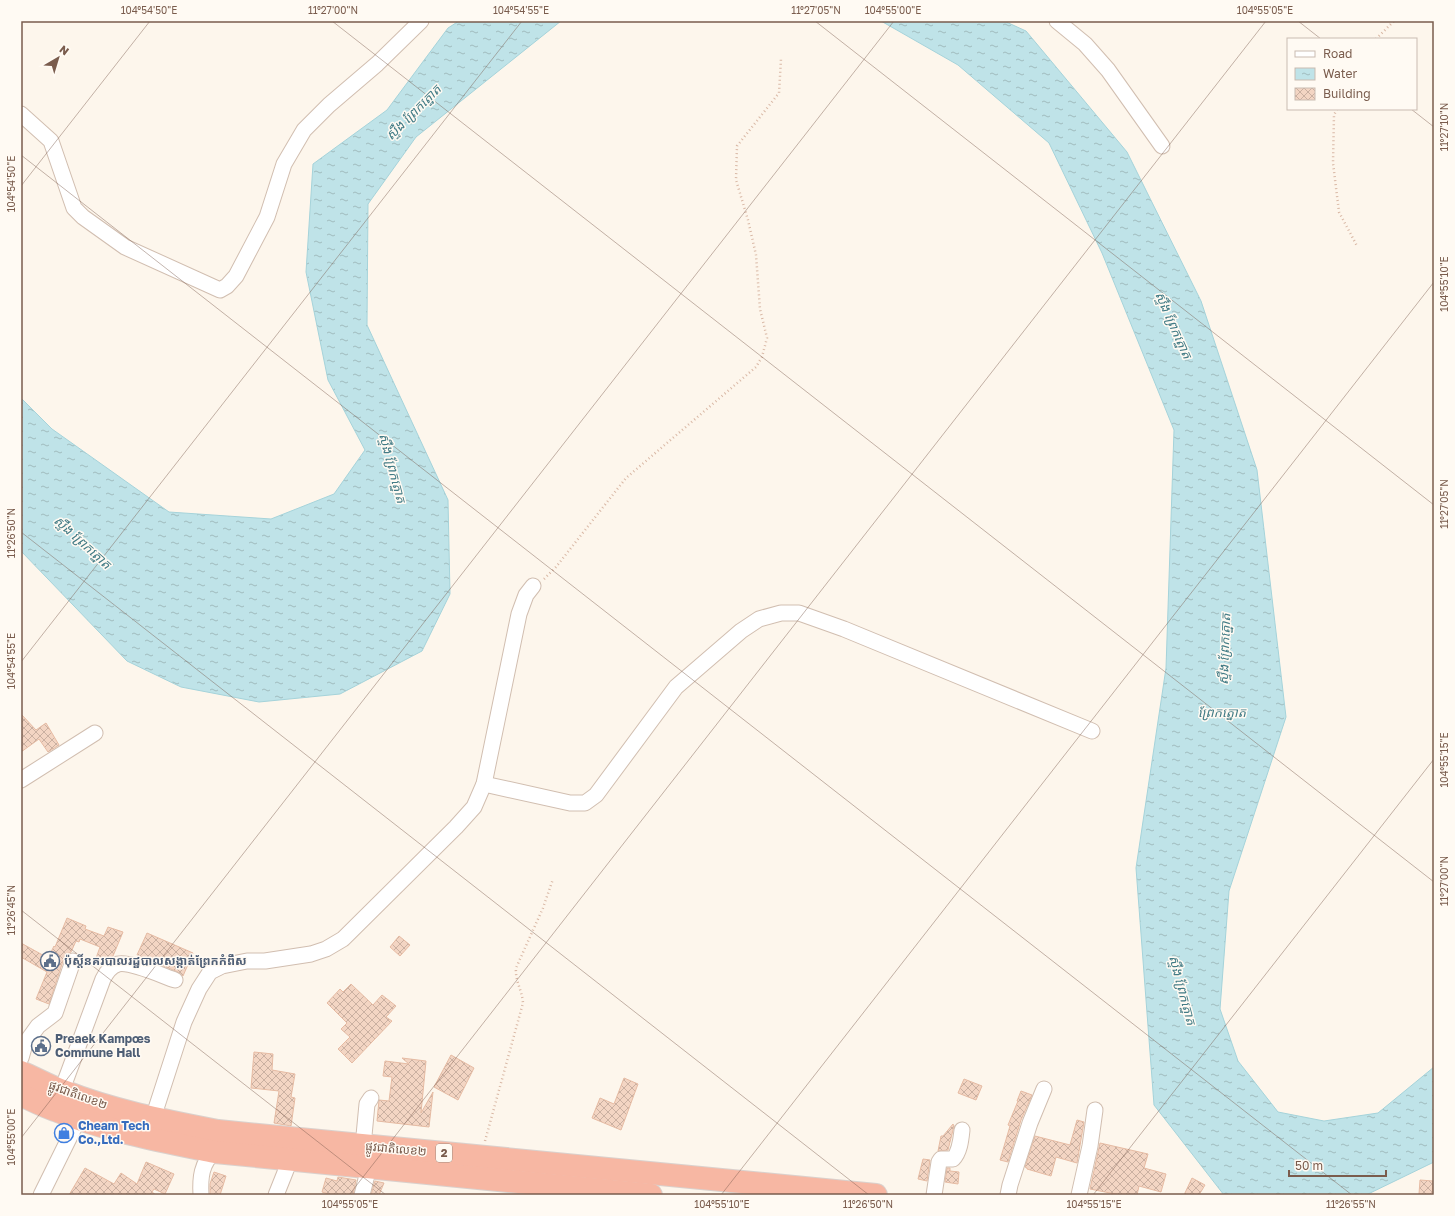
<svg xmlns="http://www.w3.org/2000/svg" width="1455" height="1216" font-family="'Golos Text','Noto Sans Khmer',sans-serif">
<style>
.water{fill:url(#water-ripples);stroke:#a5d3da}
.building{fill:url(#building-cross-hatch);stroke:#e6bba3}
.lines{fill:none;stroke-linecap:round;stroke-linejoin:round}
.minor-casing{stroke:#d1beb0;stroke-width:17}
.highway-casing{stroke:#dad1cd;stroke-width:24}
.path{stroke:#d9b8a5;stroke-width:2.5;stroke-dasharray:1 3;stroke-linecap:butt}
.minor{stroke:#fff;stroke-width:15}
.highway{stroke:#f7b7a3;stroke-width:22}
.ticks{fill:none;stroke:#7a5c4d;stroke-width:1;stroke-opacity:0.45}
.labels{text-anchor:middle;stroke-width:3;stroke-linejoin:round;paint-order:stroke}
.shield{fill:#fffaf3;stroke:#a28b7f;stroke-width:1}
.shield-label{font-size:11px;font-weight:bold;fill:#7a5c4d}
.service-label{font-size:12px;font-weight:bold;fill:#4e5e75;stroke:#fffaf3;text-anchor:start}
.street-label{font-size:12px;fill:#7a5c4d;stroke:#fffaf3}
.shop-label{font-size:12px;font-weight:bold;fill:#366cbe;stroke:#fffaf3;text-anchor:start}
.water-label{font-size:13px;font-style:italic;fill:#437c86;stroke:#fffaf3}
.neatline{fill:none;stroke:#7a5c4d;stroke-width:1.5}
.ticks-label{font-size:10px;text-anchor:middle;fill:#7a5c4d}
</style>
<defs>
<pattern id="water-ripples" width="26" height="14" patternUnits="userSpaceOnUse"><rect width="26" height="14" fill="#bfe3e8"/><path d="M2 4q2-2 4 0t4 0M15 11q2-2 4 0t4 0" fill="none" stroke="#a0bbbe"/></pattern>
<pattern id="building-cross-hatch" width="8" height="8" patternUnits="userSpaceOnUse"><rect width="8" height="8" fill="#f3d5c3"/><path d="M0 0l8 8M0 8l8-8" fill="none" stroke="#cab0a1"/></pattern>
</defs>
<rect width="100%" height="100%" fill="#fdf6ec"/>
<g class="water">
<polygon points="459,21 561,21 416,137 368,204 367,325 448,500 450,594 422,651 340,694 259,702 181,687 127,661 21,551 21,398 52,429 169,512 271,519 334,494 365,450 328,380 306,272 313,164 387,110 448,28"/>
<polygon points="881,21 1004,21 1026,31 1127,152 1201,301 1257,470 1286,717 1229,891 1220,1009 1238,1061 1278,1112 1324,1121 1378,1113 1434,1067 1434,1162 1366,1195 1224,1195 1154,1105 1136,868 1166,668 1174,430 1102,253 1049,143 958,65"/>
</g>
<g class="building">
<polygon points="21,714 36,730 46,723 59,745 48,752 39,739 21,752"/>
<polygon points="67,918 86,926 85,929 104,936 108,927 123,932 113,956 102,964 95,961 100,947 80,939 79,942 76,941 71,952 67,954 64,958 49,1004 36,999 47,972 21,957 21,943 48,958 54,946 55,947"/>
<polygon points="147,933 193,953 183,976 178,972 137,955"/>
<polygon points="399,936 410,945 400,956 390,947"/>
<polygon points="351,984 373,1005 382,995 396,1006 386,1017 392,1021 352,1063 338,1049 350,1037 341,1029 347,1023 327,1003 340,989 343,992"/>
<polygon points="254,1052 273,1054 272,1070 295,1074 291,1097 295,1098 291,1126 274,1123 279,1091 251,1088"/>
<polygon points="451,1055 474,1068 458,1100 434,1087"/>
<polygon points="402,1058 426,1061 421,1113 433,1092 429,1127 377,1121 379,1100 389,1101 392,1077 383,1076 385,1061 409,1064"/>
<polygon points="624,1078 638,1084 621,1130 592,1118 600,1098 614,1104"/>
<polygon points="964,1079 982,1086 976,1100 958,1093"/>
<polygon points="1021,1091 1032,1095 1021,1120 1008,1162 1000,1160 1010,1126 1008,1125 1018,1101 1017,1101"/>
<polygon points="1077,1120 1084,1122 1077,1163 1056,1157 1051,1176 1027,1169 1027,1168 1025,1167 1035,1136 1070,1145"/>
<polygon points="953,1124 954,1126 948,1150 938,1151 941,1136 943,1136"/>
<polygon points="1100,1143 1148,1154 1144,1168 1166,1174 1161,1192 1139,1186 1137,1195 1120,1195 1090,1189"/>
<polygon points="923,1159 930,1160 927,1181 918,1179"/>
<polygon points="146,1162 174,1174 165,1194 154,1189 152,1192 156,1195 69,1195 85,1168 114,1184 121,1173 137,1184"/>
<polygon points="947,1168 950,1168 950,1171 959,1172 958,1184 945,1182"/>
<polygon points="214,1172 226,1176 220,1195 210,1195 210,1184"/>
<polygon points="338,1177 356,1180 353,1195 332,1195 322,1192 326,1178 337,1181"/>
<polygon points="1192,1178 1205,1185 1199,1195 1184,1195"/>
<polygon points="1420,1180 1433,1181 1432,1195 1419,1194"/>
<polygon points="375,1181 384,1183 379,1195 371,1195"/>
</g>
<g class="lines">
<defs>
<g id="minor">
<polyline points="1057,21 1085,44 1108,70 1162,146"/>
<polyline points="21,114 51,141 74,208 83,217 125,247 220,290 227,286 236,276 267,217 284,164 304,130 329,105 377,64 421,21"/>
<polyline points="21,780 95,733"/>
<polyline points="484,784 570,803 585,803 596,795 676,687 741,631 759,619 781,613 799,613 844,629 1092,731"/>
<polyline points="21,1058 25,1044 38,1026 55,1013 73,961"/>
<path d="M 59,1098 L 103,979 C 106,973 111,966 118,964 C 130,961 163,976 175,980"/>
<polyline points="153,1118 184,1022 199,989 210,972 222,966 247,961 265,961 311,954 326,949 343,939 456,827 474,807 484,784 519,614 526,595 533,586"/>
<polyline points="363,1146 367,1104 371,1098"/>
<polyline points="41,1195 82,1112"/>
<path d="M 201,1195 C 200,1179 201,1162 215,1152"/>
<polyline points="276,1195 290,1160"/>
<polyline points="362,1195 369,1167"/>
<path d="M 934,1195 L 939,1162 L 941,1159 L 953,1159 C 960,1152 961,1139 962,1130"/>
<polyline points="1008,1195 1010,1185 1030,1123 1044,1089"/>
<polyline points="1079,1195 1090,1146 1095,1110"/>
</g>
<g id="highway">
<path d="M 21,1072 C 35,1078 49,1086 63,1091 C 113,1111 166,1121 218,1131 L 876,1195"/>
<path d="M 21,1095 C 32,1100 43,1106 55,1110 C 106,1131 161,1141 215,1152 L 651,1195"/>
</g>
</defs>
<use href="#minor" class="minor-casing"/>
<use href="#highway" class="highway-casing"/>
<g class="path">
<polyline points="1376,39 1394,21"/>
<polyline points="1337,109 1334,115 1333,163 1339,212 1357,246"/>
<polyline points="544,579 556,567 626,478 756,367 762,357 767,338 760,309 756,255 748,220 736,180 737,146 779,93 781,59"/>
<path d="M 485,1141 L 523,1003 C 522,990 515,981 516,968 L 543,908 L 553,879"/>
</g>
<use href="#minor" class="minor"/>
<use href="#highway" class="highway"/>
</g>
<path class="ticks" d="M 332,21 L 1434,882M 815,21 L 1434,505M 1298,21 L 1321,39M 1411,109 L 1434,127M 21,155 L 1352,1195M 21,186 L 150,21M 21,532 L 869,1195M 21,662 L 522,21M 21,910 L 386,1195M 21,1138 L 894,21M 349,1195 L 1266,21M 721,1195 L 1434,282M 1093,1195 L 1434,759"/>
<defs>
<symbol id="civic-ring" viewBox="-11 -11 22 22"><circle r="9.5" fill="#fffaf3" stroke="#5c6f8a" stroke-width="1.5"/><path d="M-.6-6.5H3V-4.5H.6V-3L4-1V1h2V6H-6V1h2V-1L-.6-3ZM-1.2 2.5V6h2.4V2.5Z" fill="#5c6f8a"/></symbol>
<symbol id="shop-ring" viewBox="-11 -11 22 22"><circle r="9.5" fill="#fffaf3" stroke="#3f7fe0" stroke-width="1.5"/><path d="M-5-2.5h2.3a2.7 3.5 0 0 1 5.4 0H5L5.5 6h-11ZM-1.5-2.5h3a1.5 2.3 0 0 0-3 0Z" fill="#3f7fe0"/></symbol>
</defs>
<g fill-rule="evenodd">
<use href="#civic-ring" x="39" y="950" width="22" height="22"/>
<use href="#civic-ring" x="30" y="1035" width="22" height="22"/>
<use href="#shop-ring" x="53" y="1122" width="22" height="22"/>
</g>
<g class="labels">
<rect class="shield" x="436" y="1144" width="16" height="18" rx="3"/>
<g class="shield-label">
<text x="444" y="1157">2</text>
</g>
<g class="service-label">
<text x="64" y="965">ប៉ុស្តិ៍នគរបាលរដ្ឋបាលសង្កាត់ព្រែកកំពឹស</text>
<text x="55" y="1043">Preaek Kampœs<tspan x="55" dy="14">Commune Hall</tspan></text>
</g>
<g class="street-label">
<text transform="translate(78 1095) rotate(20)" y="4">ផ្លូវជាតិលេខ២</text>
<text transform="translate(396 1149) rotate(5)" y="4">ផ្លូវជាតិលេខ២</text>
</g>
<g class="shop-label">
<text x="78" y="1130">Cheam Tech<tspan x="78" dy="14">Co.,Ltd.</tspan></text>
</g>
<g class="water-label">
<text transform="translate(413 112) rotate(-45)" y="5">ស្ទឹង ព្រែកត្នោត</text>
<text transform="translate(1174 325) rotate(66)" y="5">ស្ទឹង ព្រែកត្នោត</text>
<text transform="translate(393 468) rotate(75)" y="5">ស្ទឹង ព្រែកត្នោត</text>
<text transform="translate(83 542) rotate(42)" y="5">ស្ទឹង ព្រែកត្នោត</text>
<text transform="translate(1224 649) rotate(-88)" y="5">ស្ទឹង ព្រែកត្នោត</text>
<text x="1222" y="717">ព្រែកត្នោត</text>
<text transform="translate(1183 990) rotate(75)" y="5">ស្ទឹង ព្រែកត្នោត</text>
</g>
</g>
<rect width="1455" height="1216" fill="none" stroke="#fffaf3" stroke-width="44"/>
<rect x="1287" y="38" width="130" height="72" fill="#fffaf3" stroke="#cabbb1"/>
<rect x="1295" y="51" width="20" height="6" fill="#ffffff" stroke="#cabbb1"/>
<text x="1323" y="58" font-size="12" fill="#7a5c4d">Road</text>
<rect x="1295" y="68" width="20" height="12" fill="url(#water-ripples)" stroke="#cabbb1"/>
<text x="1323" y="78" font-size="12" fill="#7a5c4d">Water</text>
<rect x="1295" y="88" width="20" height="12" fill="url(#building-cross-hatch)" stroke="#cabbb1"/>
<text x="1323" y="98" font-size="12" fill="#7a5c4d">Building</text>
<g transform="translate(58 58) rotate(38)" stroke="#fffaf3" stroke-width="3" paint-order="stroke">
<path d="M0-3L7 15L0 10L-7 15Z" fill="#7a5c4d"/>
<text y="-6" font-size="11" font-weight="bold" text-anchor="middle" fill="#7a5c4d">N</text>
</g>
<path d="M1289 1170v6h97v-6" fill="none" stroke="#7a5c4d" stroke-width="2"/>
<text x="1295" y="1170" font-size="12" fill="#7a5c4d" stroke="#fffaf3" stroke-width="3" paint-order="stroke">50 m</text>
<rect x="22" y="22" width="1411" height="1172" class="neatline"/>
<g class="ticks-label">
<text x="149" y="14">104°54'50"E</text>
<text x="333" y="14">11°27'00"N</text>
<text x="521" y="14">104°54'55"E</text>
<text x="816" y="14">11°27'05"N</text>
<text x="893" y="14">104°55'00"E</text>
<text x="1265" y="14">104°55'05"E</text>
<text transform="translate(1444 127) rotate(-90)" y="4">11°27'10"N</text>
<text transform="translate(11 184) rotate(-90)" y="4">104°54'50"E</text>
<text transform="translate(1444 284) rotate(-90)" y="4">104°55'10"E</text>
<text transform="translate(1444 504) rotate(-90)" y="4">11°27'05"N</text>
<text transform="translate(11 533) rotate(-90)" y="4">11°26'50"N</text>
<text transform="translate(11 661) rotate(-90)" y="4">104°54'55"E</text>
<text transform="translate(1444 760) rotate(-90)" y="4">104°55'15"E</text>
<text transform="translate(1444 881) rotate(-90)" y="4">11°27'00"N</text>
<text transform="translate(11 910) rotate(-90)" y="4">11°26'45"N</text>
<text transform="translate(11 1137) rotate(-90)" y="4">104°55'00"E</text>
<text x="350" y="1208">104°55'05"E</text>
<text x="722" y="1208">104°55'10"E</text>
<text x="868" y="1208">11°26'50"N</text>
<text x="1094" y="1208">104°55'15"E</text>
<text x="1351" y="1208">11°26'55"N</text>
</g>
</svg>
